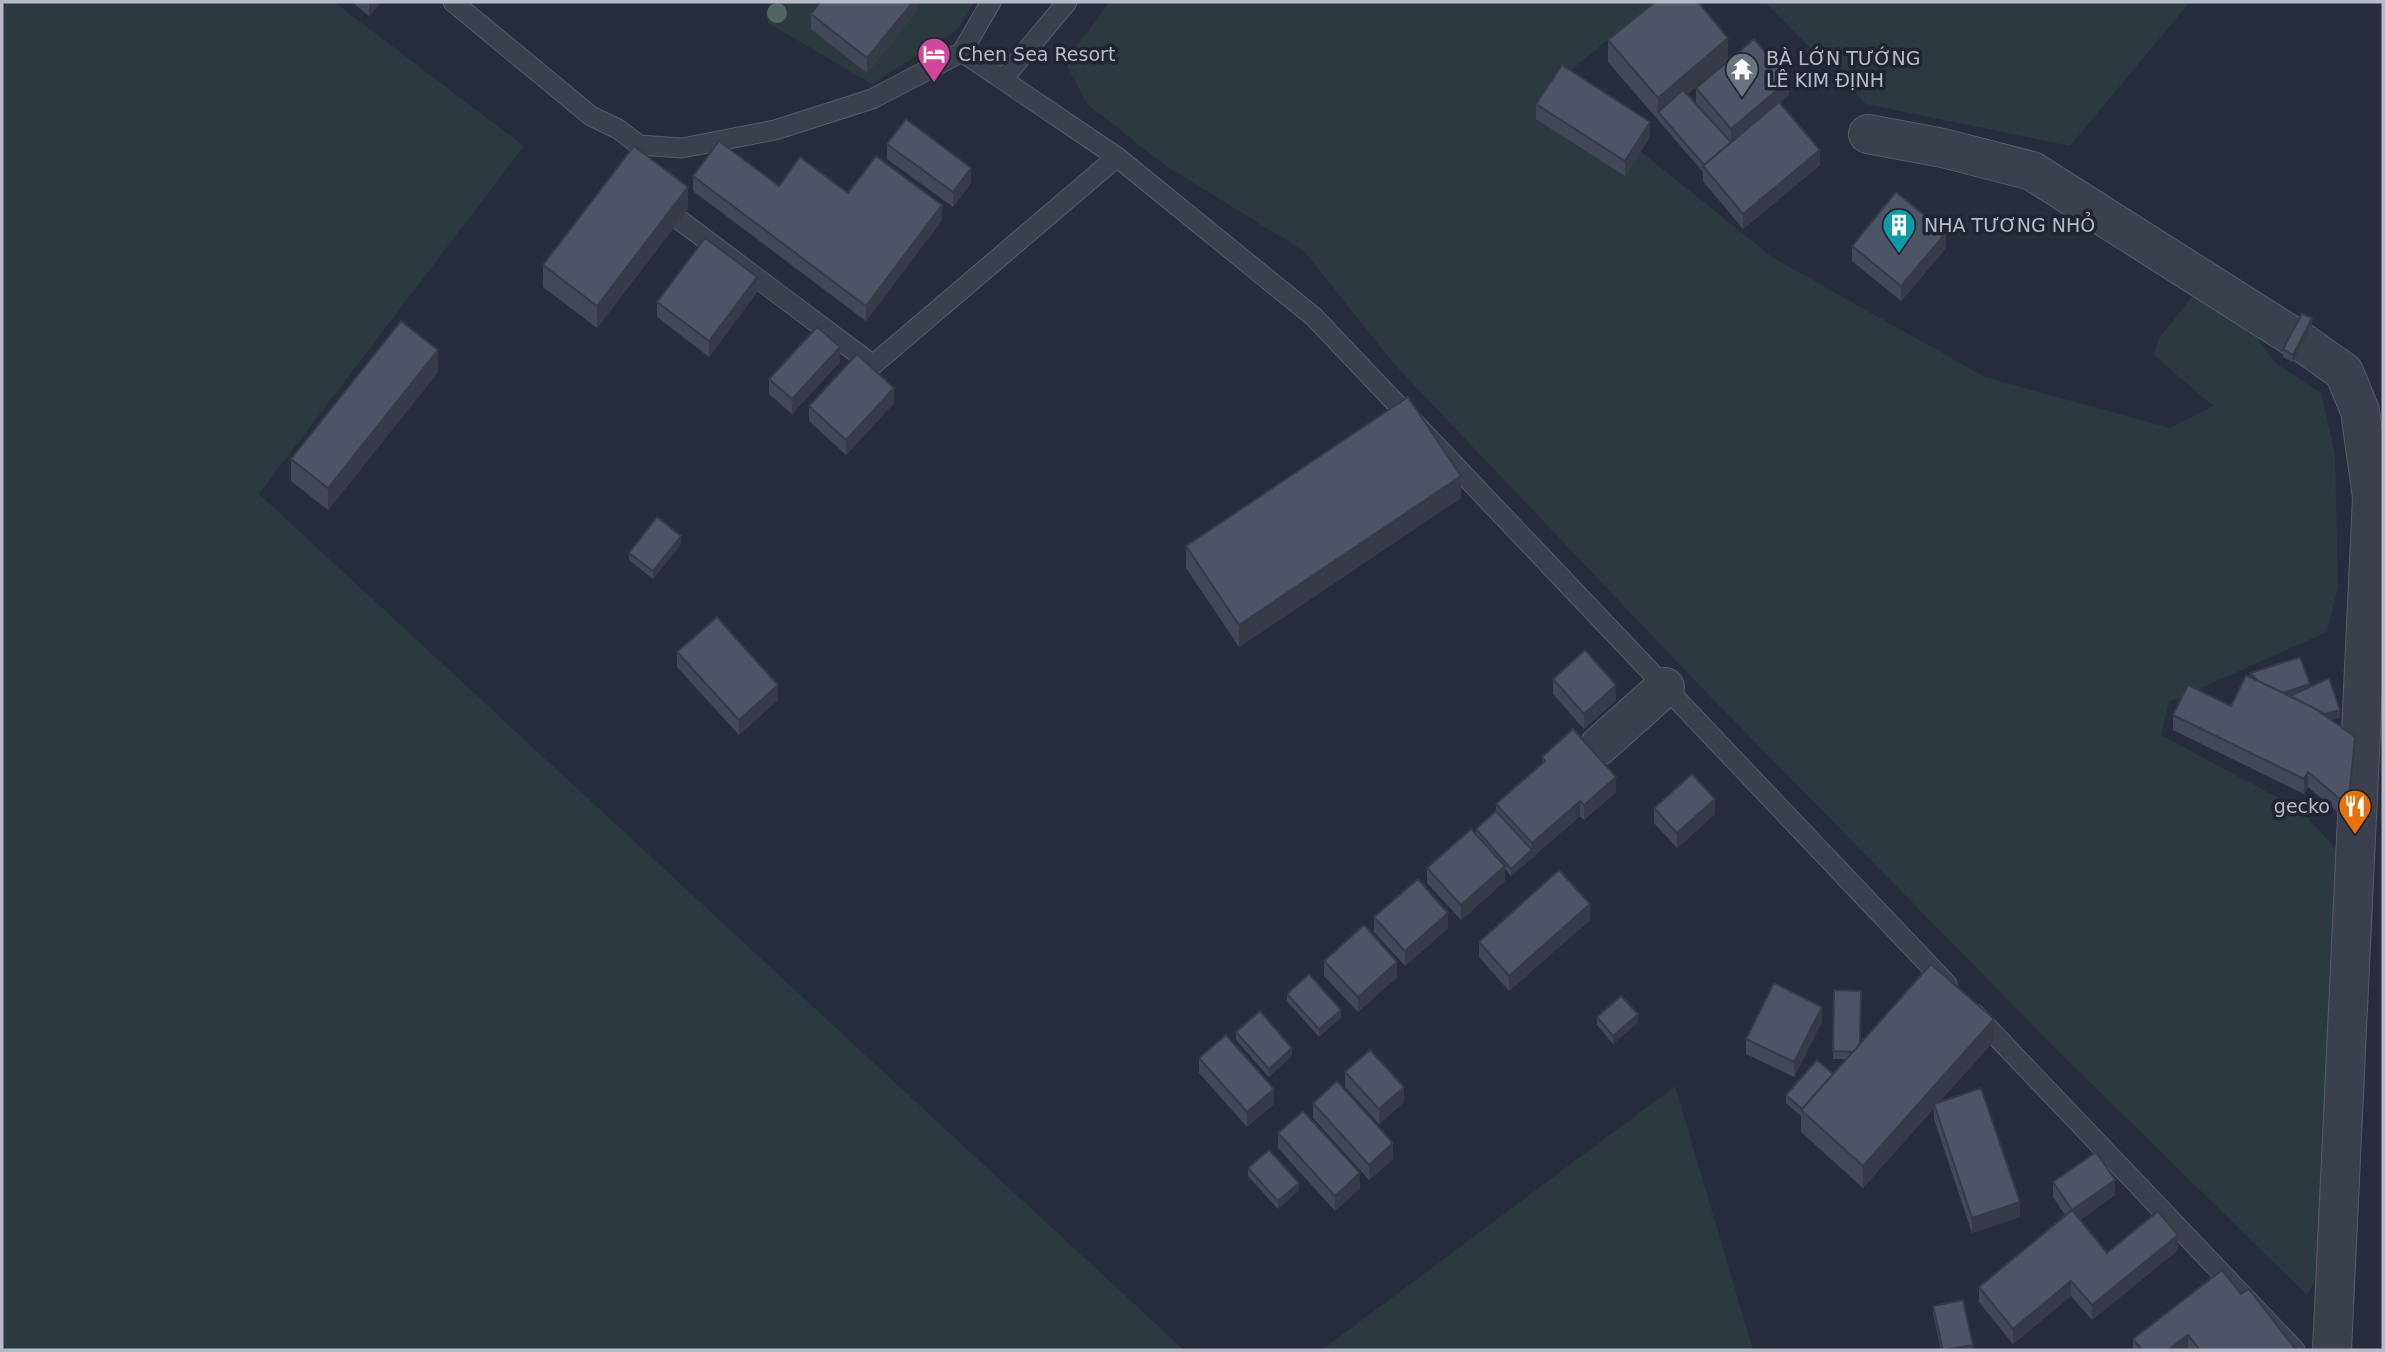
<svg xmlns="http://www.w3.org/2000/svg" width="2385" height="1352" font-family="'DejaVu Sans',sans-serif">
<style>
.green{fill:#2a3a3f}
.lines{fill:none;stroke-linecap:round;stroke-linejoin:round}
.service-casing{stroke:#565b68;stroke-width:21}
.minor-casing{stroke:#565b68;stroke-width:40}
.service{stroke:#3b404d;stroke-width:19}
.minor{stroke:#3b404d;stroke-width:38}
.tree{fill:#4f6761}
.wall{fill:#424858}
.shaded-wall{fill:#363b47}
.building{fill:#4d5466;stroke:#363b47;stroke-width:2}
.labels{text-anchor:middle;stroke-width:7;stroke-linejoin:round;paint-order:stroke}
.poi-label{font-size:19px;fill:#b7bbc8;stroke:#202532;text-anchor:start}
</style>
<rect width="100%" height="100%" fill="#272d3d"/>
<g class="green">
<polygon points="2,2 334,2 524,146 259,494 1184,1350 2,1350"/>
<polygon points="773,2 974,2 957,30 872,84 768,23 766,11"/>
<polygon points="1110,2 1654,2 1571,70 1588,109 1772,257 1985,377 2170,428 2213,406 2154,355 2159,338 2195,293 2223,294 2277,364 2321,393 2335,453 2338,587 2327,632 2169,702 2161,735 2299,809 2342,855 2324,1265 2307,1295 2060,1053 1697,683 1394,364 1304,251 1166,166 1087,104 1065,62"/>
<polygon points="1765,2 2190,2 2070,146 1866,104"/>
<polygon points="1675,1086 1753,1350 1322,1350"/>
</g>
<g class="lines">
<defs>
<g id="service">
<polyline points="453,2 591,116 618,129 639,145 682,148 775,130 872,99 962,52 1117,157"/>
<polyline points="962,52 991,2"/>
<polyline points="1003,79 1067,2"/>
<polyline points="665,209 873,365 1117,157 1314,317 1947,984"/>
<polyline points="1975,1014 2295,1350"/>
</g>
<g id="minor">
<polyline points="1868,134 1943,148 2032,171 2303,343 2344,372 2360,411 2372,497 2332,1350"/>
<polyline points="1599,746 1665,687"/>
</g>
</defs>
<use href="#service" class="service-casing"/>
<use href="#minor" class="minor-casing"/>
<use href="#service" class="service"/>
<use href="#minor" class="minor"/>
</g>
<circle class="tree" cx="777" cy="13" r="10"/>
<g class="wall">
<polygon points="352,2 381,2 369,16"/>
<polygon points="917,2 917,11 867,73 811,29 811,14"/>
<polygon points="1608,40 1696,103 1696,88 1789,95 1779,103 1820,165 1743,229 1703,181 1703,172 1608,62"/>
<polygon points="1536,104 1650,137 1625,176 1536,119"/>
<polygon points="887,144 971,183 953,207 887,159"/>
<polygon points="693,176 848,193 942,220 866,321 693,191"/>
<polygon points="688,209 597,328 543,287 543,265"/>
<polygon points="1852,246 1946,248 1901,301 1852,261"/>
<polygon points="757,292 709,357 657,317 657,302"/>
<polygon points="2312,326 2293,362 2283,357 2283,349"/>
<polygon points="840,362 792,414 769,394 769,379"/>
<polygon points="438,372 328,510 291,481 291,459"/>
<polygon points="894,403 846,455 809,421 809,406"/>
<polygon points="1461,498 1239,647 1186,568 1186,546"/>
<polygon points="681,544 653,579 629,560 629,553"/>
<polygon points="677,652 778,700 739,735 677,667"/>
<polygon points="2250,673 2310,687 2340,717 2331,720 2355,752 2348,821 2308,787 2304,794 2173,730 2173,715 2231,706 2250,677"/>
<polygon points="1553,679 1616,700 1584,729 1553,694"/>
<polygon points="1542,757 1616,792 1584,820 1580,816 1511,876 1505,869 1505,881 1461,920 1427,883 1427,868 1476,833 1476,829 1496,811 1496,804 1542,764"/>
<polygon points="1654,808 1715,814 1677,848 1654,823"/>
<polygon points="1374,917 1448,928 1405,966 1374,932"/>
<polygon points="1590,920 1509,991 1479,957 1479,942"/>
<polygon points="1324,961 1397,977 1358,1012 1324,976"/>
<polygon points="1834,990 1860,1044 1994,1041 1939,1102 2020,1217 1972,1233 1934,1119 1934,1108 1863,1188 1801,1132 1801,1116 1786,1103 1786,1095 1833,1074 1846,1059 1833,1059"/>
<polygon points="1287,994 1341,1017 1319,1037 1287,1001"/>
<polygon points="1597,1017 1638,1022 1613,1044 1597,1025"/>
<polygon points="1822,1022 1794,1077 1746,1054 1746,1039"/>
<polygon points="1236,1032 1292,1056 1269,1077 1236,1040"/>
<polygon points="1199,1058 1274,1104 1247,1127 1199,1073"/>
<polygon points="1345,1072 1404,1102 1379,1124 1345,1087"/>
<polygon points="1313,1103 1393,1159 1369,1180 1313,1118"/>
<polygon points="1278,1133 1360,1188 1335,1211 1278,1148"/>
<polygon points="1248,1168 1299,1190 1278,1209 1248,1176"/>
<polygon points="2053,1182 2115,1195 2080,1220 2107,1253 2178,1250 2092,1320 2071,1296 2013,1344 1979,1302 1979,1287 2065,1215 2053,1197"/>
<polygon points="2241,1294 2296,1350 2133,1350 2133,1339"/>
<polygon points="1933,1306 1973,1350 1941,1350 1933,1314"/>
</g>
<g class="shaded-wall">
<polygon points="369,2 381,2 369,16"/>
<polygon points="913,2 917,2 917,11 867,73 867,58"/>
<polygon points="1728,38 1728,60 1662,116 1658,112 1658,98"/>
<polygon points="1789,80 1789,95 1731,144 1731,129"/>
<polygon points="1650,122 1650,137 1625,176 1625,161"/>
<polygon points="1820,150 1820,165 1743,229 1743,214"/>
<polygon points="971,168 971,183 953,207 953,192"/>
<polygon points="688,187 688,209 597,328 597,306"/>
<polygon points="942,205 942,220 866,321 866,306"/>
<polygon points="1946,233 1946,248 1901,301 1901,286"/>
<polygon points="757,277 757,292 709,357 709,341"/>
<polygon points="2312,318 2312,326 2293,362 2293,355"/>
<polygon points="840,347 840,362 792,414 792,399"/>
<polygon points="438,350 438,372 328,510 328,488"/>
<polygon points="894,388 894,403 846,455 846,440"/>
<polygon points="1461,476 1461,498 1239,647 1239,625"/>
<polygon points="681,536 681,544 653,579 653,571"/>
<polygon points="2310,684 2310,691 2272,703 2272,696"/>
<polygon points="778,685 778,700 739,735 739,720"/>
<polygon points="1616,685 1616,700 1584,729 1584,714"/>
<polygon points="2340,710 2340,717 2316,724 2316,716"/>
<polygon points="2355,737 2355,752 2348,821 2348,806"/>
<polygon points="2308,772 2308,787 2304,794 2304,779"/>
<polygon points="1616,777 1616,792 1584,820 1584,805"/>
<polygon points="1715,799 1715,814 1677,848 1677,833"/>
<polygon points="1580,801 1580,816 1511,876 1511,869 1532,850 1532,843"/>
<polygon points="1505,866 1505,881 1461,920 1461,905"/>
<polygon points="1590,904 1590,920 1509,991 1509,976"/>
<polygon points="1448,913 1448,928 1405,966 1405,951"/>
<polygon points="1397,962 1397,977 1358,1012 1358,997"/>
<polygon points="1822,1007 1822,1022 1794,1077 1794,1062"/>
<polygon points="1341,1010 1341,1017 1319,1037 1319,1029"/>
<polygon points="1638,1014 1638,1022 1613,1044 1613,1036"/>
<polygon points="1994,1019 1994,1041 1935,1107 1934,1104 1934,1108 1863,1188 1863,1166"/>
<polygon points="1292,1048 1292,1056 1269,1077 1269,1069"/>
<polygon points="1404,1087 1404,1102 1379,1124 1379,1109"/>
<polygon points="1274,1089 1274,1104 1247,1127 1247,1112"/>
<polygon points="1393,1143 1393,1159 1369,1180 1369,1165"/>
<polygon points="1360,1173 1360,1188 1335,1211 1335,1196"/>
<polygon points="2115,1180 2115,1195 2072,1225 2072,1210"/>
<polygon points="1299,1183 1299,1190 1278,1209 1278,1201"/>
<polygon points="2020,1202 2020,1217 1972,1233 1972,1218"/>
<polygon points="2178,1235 2178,1250 2092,1320 2092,1305"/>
<polygon points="2071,1281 2071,1296 2013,1344 2013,1329"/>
<polygon points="2188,1335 2188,1350 2168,1350"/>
<polygon points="1973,1345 1973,1350 1946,1350"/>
</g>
<g class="building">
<polygon points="820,2 913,2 867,58 811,14"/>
<polygon points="1655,2 1698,2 1728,38 1658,98 1608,40"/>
<polygon points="1754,39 1789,80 1731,129 1696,88"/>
<polygon points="1562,65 1650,122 1625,161 1536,104"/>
<polygon points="1683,90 1731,142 1704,165 1658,112"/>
<polygon points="1779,102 1820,150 1743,214 1703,166"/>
<polygon points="906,119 971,168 953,192 887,144"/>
<polygon points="719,141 779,186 800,157 848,193 876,156 942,205 866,306 693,176"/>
<polygon points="634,146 688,187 597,306 543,265"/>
<polygon points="1896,192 1946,233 1901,286 1852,246"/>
<polygon points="705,238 757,277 709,341 657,302"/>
<polygon points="2302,314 2312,318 2293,355 2283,349"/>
<polygon points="401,321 438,350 328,488 291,459"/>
<polygon points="817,327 840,347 792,399 769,379"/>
<polygon points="857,354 894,388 846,440 809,406"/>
<polygon points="1408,397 1461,476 1239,625 1186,546"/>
<polygon points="657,517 681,536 653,571 629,553"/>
<polygon points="717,617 778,685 739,720 677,652"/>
<polygon points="1585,650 1616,685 1584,714 1553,679"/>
<polygon points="2300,657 2310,684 2282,693 2258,681 2250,673"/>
<polygon points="2246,675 2316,709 2355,737 2348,806 2308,772 2304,779 2173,715 2188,685 2231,706"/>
<polygon points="2329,678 2340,710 2324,714 2316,709 2290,696"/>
<polygon points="1573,729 1616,777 1584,805 1580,801 1532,843 1496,804 1545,761 1542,757"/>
<polygon points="1692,774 1715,799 1677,833 1654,808"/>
<polygon points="1496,811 1532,850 1511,869 1476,829"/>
<polygon points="1471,829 1505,866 1461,905 1427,868"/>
<polygon points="1559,870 1590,904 1509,976 1479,942"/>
<polygon points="1418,879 1448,913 1405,951 1374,917"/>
<polygon points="1364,925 1397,962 1358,997 1324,961"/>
<polygon points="1931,964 1994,1019 1863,1166 1801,1110"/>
<polygon points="1309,974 1341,1010 1319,1029 1287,994"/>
<polygon points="1774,983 1822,1007 1794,1062 1746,1039"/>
<polygon points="1834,990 1861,991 1860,1044 1853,1052 1833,1051"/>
<polygon points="1621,996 1638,1014 1613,1036 1597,1017"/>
<polygon points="1260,1011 1292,1048 1269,1069 1236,1032"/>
<polygon points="1226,1035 1274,1089 1247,1112 1199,1058"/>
<polygon points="1370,1050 1404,1087 1379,1109 1345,1072"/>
<polygon points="1817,1060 1833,1074 1802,1109 1786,1095"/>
<polygon points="1337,1081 1393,1143 1369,1165 1313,1103"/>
<polygon points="1981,1088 2020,1202 1972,1218 1934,1104"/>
<polygon points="1303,1111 1360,1173 1335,1196 1278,1133"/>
<polygon points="1269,1150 1299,1183 1278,1201 1248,1168"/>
<polygon points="2096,1152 2115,1180 2072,1210 2107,1253 2158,1211 2178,1235 2092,1305 2071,1281 2013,1329 1979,1287 2072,1210 2053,1182"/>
<polygon points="2222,1270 2241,1294 2249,1289 2296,1350 2200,1350 2188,1335 2168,1350 2142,1350 2133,1339"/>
<polygon points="1963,1300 1973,1345 1943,1350 1933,1306"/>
</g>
<defs>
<symbol id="hotel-pin" viewBox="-11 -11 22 30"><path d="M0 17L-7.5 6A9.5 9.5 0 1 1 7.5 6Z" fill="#d1479c" stroke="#202532"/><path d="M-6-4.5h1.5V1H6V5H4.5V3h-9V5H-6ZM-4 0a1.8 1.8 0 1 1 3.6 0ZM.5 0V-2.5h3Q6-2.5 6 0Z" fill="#fff"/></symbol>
<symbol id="temple-pin" viewBox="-11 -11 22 30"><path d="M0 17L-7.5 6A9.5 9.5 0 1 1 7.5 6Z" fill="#6b7280" stroke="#202532"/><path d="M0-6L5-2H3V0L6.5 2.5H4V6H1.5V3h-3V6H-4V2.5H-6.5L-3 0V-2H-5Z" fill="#fff"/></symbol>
<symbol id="building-pin" viewBox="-11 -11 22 30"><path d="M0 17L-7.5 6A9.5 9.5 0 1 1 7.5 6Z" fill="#0f9aa8" stroke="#202532"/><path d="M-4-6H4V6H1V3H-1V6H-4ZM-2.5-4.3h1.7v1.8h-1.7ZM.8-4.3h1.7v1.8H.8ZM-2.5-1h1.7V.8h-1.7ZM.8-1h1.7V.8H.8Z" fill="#fff"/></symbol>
<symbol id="restaurant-pin" viewBox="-11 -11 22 30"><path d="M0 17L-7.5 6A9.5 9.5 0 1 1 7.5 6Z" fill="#e8710a" stroke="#202532"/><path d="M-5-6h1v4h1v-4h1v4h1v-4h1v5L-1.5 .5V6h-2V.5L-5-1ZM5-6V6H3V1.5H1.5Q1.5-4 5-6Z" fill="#fff"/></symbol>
</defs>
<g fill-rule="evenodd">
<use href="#hotel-pin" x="915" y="35" width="38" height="52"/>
<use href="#temple-pin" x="1723" y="50" width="38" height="52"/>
<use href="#building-pin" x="1880" y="206" width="38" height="52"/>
<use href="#restaurant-pin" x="2336" y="787" width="38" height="52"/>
</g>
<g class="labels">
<g class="poi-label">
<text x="958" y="61">Chen Sea Resort</text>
<text x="1766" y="65">BÀ LỚN TƯỚNG<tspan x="1766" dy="22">LÊ KIM ĐỊNH</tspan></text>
<text x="1924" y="232">NHA TƯƠNG NHỎ</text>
<text x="2330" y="813" text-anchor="end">gecko</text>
</g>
</g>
<rect width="2385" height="1352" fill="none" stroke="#b7bbc8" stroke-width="7"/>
</svg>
